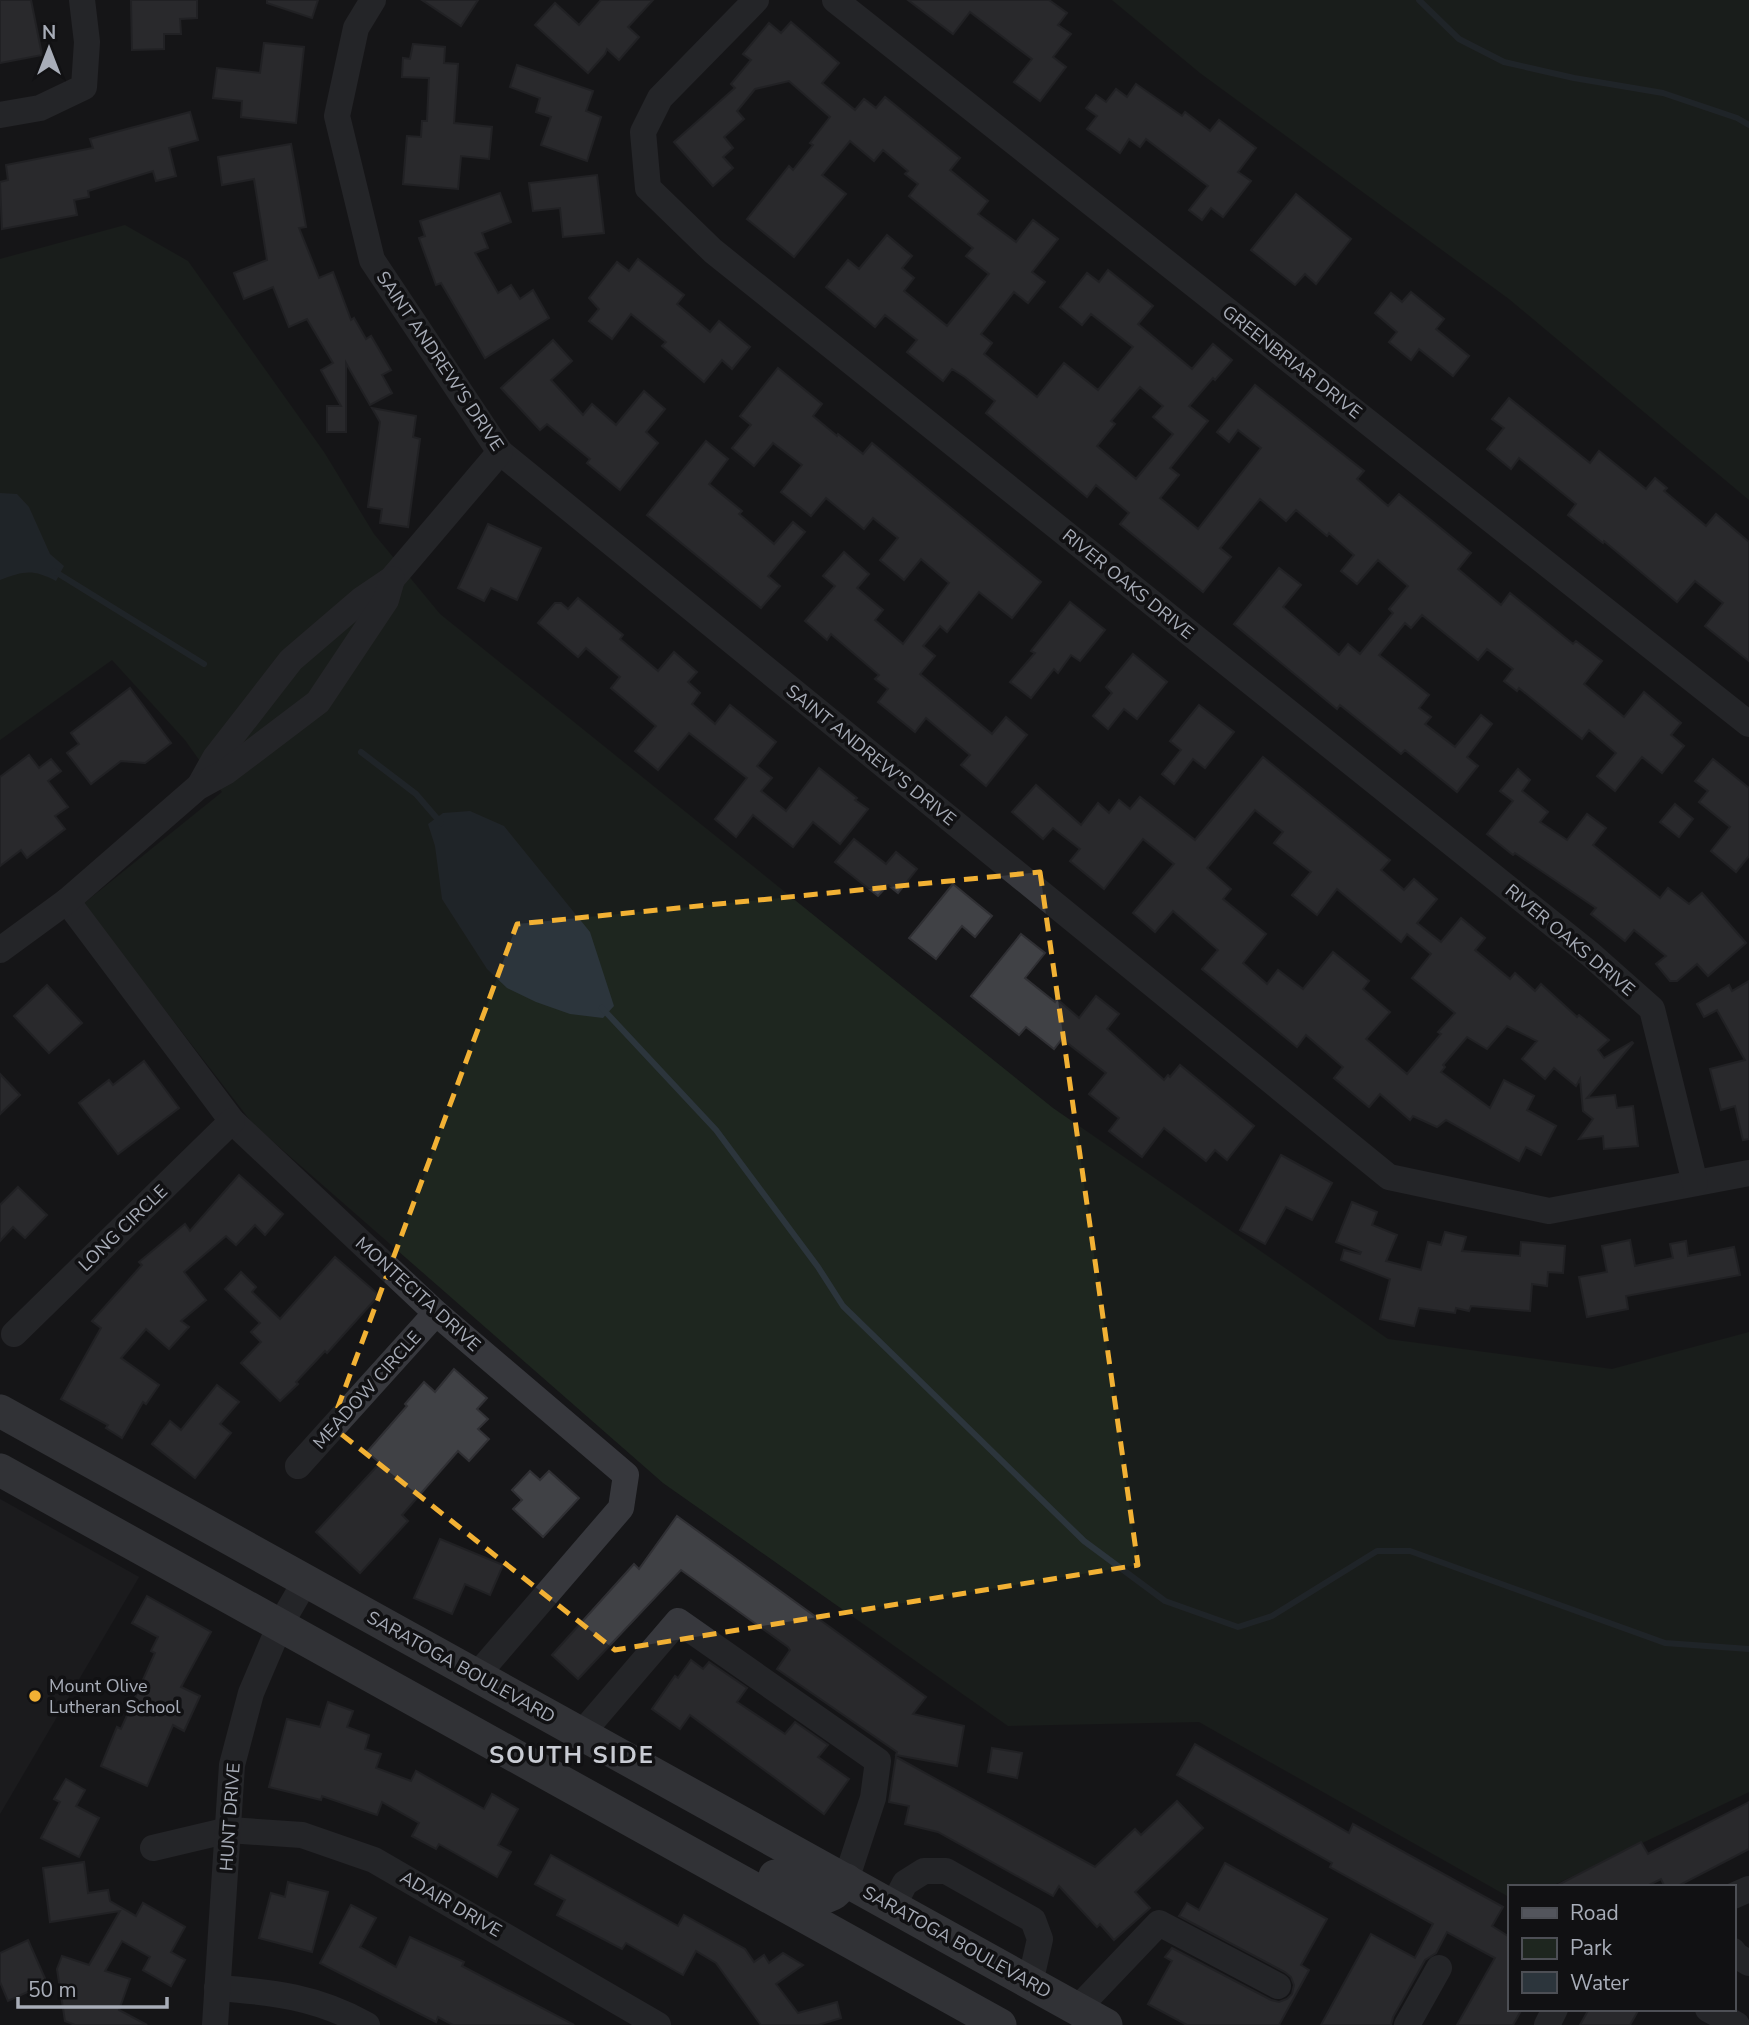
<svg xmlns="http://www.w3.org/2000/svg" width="1749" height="2025" font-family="'Nunito Sans',sans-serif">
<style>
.built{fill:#222225}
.green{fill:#1e261f}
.water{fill:#2c353c}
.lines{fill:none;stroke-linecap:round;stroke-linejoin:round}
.stream{stroke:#2c353c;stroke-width:6}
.building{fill:#404145;stroke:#303034;stroke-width:2;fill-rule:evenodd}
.minor{stroke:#37383d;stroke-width:26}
.major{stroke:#53555c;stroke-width:33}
.marked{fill:none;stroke:#f2b134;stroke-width:5;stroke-dasharray:14 9;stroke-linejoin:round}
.poi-dot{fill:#f2b134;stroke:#111113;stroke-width:2.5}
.labels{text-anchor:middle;stroke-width:7;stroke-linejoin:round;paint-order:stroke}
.street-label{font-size:18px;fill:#a8adb8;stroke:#111113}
.poi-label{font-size:18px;fill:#a8adb8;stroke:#111113;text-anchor:start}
.district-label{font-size:24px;font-weight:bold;letter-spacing:2px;fill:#c9ccd4;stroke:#111113}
</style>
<rect width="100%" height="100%" fill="#161618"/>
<polygon class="built" points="0,1499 139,1577 0,1814"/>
<g class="green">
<polygon points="1112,0 1749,0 1749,500 1509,299 1200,73"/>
<polygon points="125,225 188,261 324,452 374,534 440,614 1053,1108 1388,1339 1612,1369 1749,1332 1749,1792 1550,1887 1509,1887 1509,1897 1199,1722 1008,1726 663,1483 253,1124 83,904 222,792 185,740 112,660 0,740 0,259"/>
</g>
<g class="water">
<path d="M 0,493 L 17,494 L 29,507 L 50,554 L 64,566 L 56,581 C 32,569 25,571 0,580 Z"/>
<polygon points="470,811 504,826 590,932 614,1006 603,1018 570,1014 536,1002 507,988 487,969 442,899 435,846 428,824 443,813"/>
</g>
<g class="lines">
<g class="stream">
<polyline points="1419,0 1459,39 1504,62 1574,78 1663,93 1737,118 1749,125"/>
<polyline points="54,571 204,664"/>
<polyline points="361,752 416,794 441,823"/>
<polyline points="602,1008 716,1130 818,1267 843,1306 1084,1541 1165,1601 1238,1627 1272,1616 1377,1551 1410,1551 1665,1643 1749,1649"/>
</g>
</g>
<g class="building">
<polygon points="0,0 31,0 42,55 0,63"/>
<polygon points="131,0 197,0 197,18 180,19 181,34 164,34 164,49 132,50"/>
<polygon points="267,0 318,0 312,18 267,3"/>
<polygon points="422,0 478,0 461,26"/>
<polygon points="601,0 653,0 628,27 639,37 619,60 607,49 605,54 588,73 535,25 555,3 579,25"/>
<polygon points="908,0 1049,0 1067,13 1058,25 1071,34 1053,57 1066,67 1040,101 1014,82 1032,59 970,12 953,34"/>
<path d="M 791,22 L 839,63 L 822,83 L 855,110 L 864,99 L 876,108 L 885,97 L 960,158 L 950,170 L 988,201 L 978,214 L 1016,242 L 1033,220 L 1058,239 L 1032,272 L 1045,282 L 1028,303 L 1014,292 L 981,334 L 992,343 L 984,354 L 1037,397 L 1064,363 L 1098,390 L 1133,347 L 1091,314 L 1082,325 L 1060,307 L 1087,273 L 1099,282 L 1108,270 L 1153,306 L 1138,324 L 1192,369 L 1213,344 L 1232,360 L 1215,380 L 1213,378 L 1189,406 L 1208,421 L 1170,468 L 1179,475 L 1160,498 L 1198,529 L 1261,448 L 1238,430 L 1229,442 L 1217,432 L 1255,385 L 1364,471 L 1357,479 L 1388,506 L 1399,494 L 1471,553 L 1458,569 L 1501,605 L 1510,593 L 1573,644 L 1576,641 L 1602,661 L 1584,684 L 1624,717 L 1644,692 L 1681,723 L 1671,735 L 1684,746 L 1662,773 L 1642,757 L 1615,791 L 1597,776 L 1616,753 L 1589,730 L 1582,739 L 1519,688 L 1517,691 L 1504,681 L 1513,669 L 1487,649 L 1478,660 L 1422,615 L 1411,628 L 1405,623 L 1379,655 L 1429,695 L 1419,708 L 1431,717 L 1425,724 L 1455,747 L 1481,715 L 1492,724 L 1467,757 L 1478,766 L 1457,792 L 1405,750 L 1401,754 L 1340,705 L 1337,709 L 1234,624 L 1279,568 L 1301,585 L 1283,607 L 1339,655 L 1348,644 L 1360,654 L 1393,613 L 1389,609 L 1408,586 L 1378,560 L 1357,584 L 1341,571 L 1354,555 L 1329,533 L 1327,536 L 1296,510 L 1286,521 L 1260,499 L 1220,548 L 1231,557 L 1203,592 L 1120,524 L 1129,513 L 1096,485 L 1087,497 L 986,413 L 995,401 L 965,377 L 952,369 L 943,381 L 907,352 L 917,340 L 885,315 L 875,327 L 826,287 L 848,260 L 859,269 L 887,235 L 912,256 L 902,268 L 914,278 L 904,291 L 947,326 L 989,274 L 966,256 L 973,248 L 909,196 L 918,184 L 905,174 L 908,171 L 883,150 L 874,161 L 850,141 L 822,175 L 846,194 L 794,257 L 747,219 L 789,166 L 793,170 L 813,145 L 810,143 L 830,117 L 789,81 L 755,89 L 737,111 L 744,119 L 724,137 L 733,148 L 723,157 L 733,168 L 713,186 L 674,142 L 735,88 L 731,84 L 751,60 L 743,54 L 769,23 L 781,33 ZM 1140,387 L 1163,406 L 1153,417 L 1173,434 L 1136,479 L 1097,446 L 1115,424 L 1111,421 Z"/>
<polygon points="264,43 304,47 296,123 241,117 242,101 213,98 217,68 260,73"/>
<polygon points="413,44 445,47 444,63 458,64 454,123 492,127 489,159 461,156 458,189 403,184 407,136 421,137 422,121 427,121 429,78 402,77 403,58 410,59"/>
<polygon points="517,65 593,91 586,111 601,117 587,161 541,145 551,117 536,112 540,98 510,87"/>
<polygon points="1136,84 1182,116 1185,112 1210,131 1219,120 1256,148 1238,172 1251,181 1223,217 1211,208 1202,220 1189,210 1208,186 1146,139 1140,147 1129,139 1120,153 1087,129 1097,116 1086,108 1096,95 1106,102 1116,89 1127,97"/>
<polygon points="190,112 198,140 169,148 176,176 156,181 153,171 88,191 89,197 74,200 77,215 2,229 0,182 8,180 6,165 93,148 90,139"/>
<polygon points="291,144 306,227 299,228 319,278 333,272 351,320 354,318 366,339 371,336 391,370 382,375 392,393 370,405 346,363 346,432 327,432 327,406 341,406 321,370 333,363 307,319 289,327 273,287 244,299 234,273 267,260 254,179 222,185 218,157"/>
<polygon points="597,175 604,233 563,237 560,208 533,211 529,183"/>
<polygon points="500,193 511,222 482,233 488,248 475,253 498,293 511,285 520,299 533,290 549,318 485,358 441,283 436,285 419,238 425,236 420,221"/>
<polygon points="1296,194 1351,239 1316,284 1305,274 1295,285 1251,250"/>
<polygon points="638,259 684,295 677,304 710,332 719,321 750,347 732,369 722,360 704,382 662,346 666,342 631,314 612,339 589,321 599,309 589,298 617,262 629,271"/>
<polygon points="1411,292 1444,319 1436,329 1469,356 1453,376 1419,349 1411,360 1389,342 1397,332 1375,313 1391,293 1402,302"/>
<polygon points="553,340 572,361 551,380 583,415 592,404 616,425 644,391 665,409 646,432 658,443 620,490 587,463 590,459 547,424 540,430 501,388"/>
<polygon points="778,368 822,404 813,416 837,436 838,434 863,454 872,443 1041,582 1012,618 979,592 947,632 940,626 923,646 935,656 920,674 992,734 1006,717 1027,735 986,786 961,765 970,755 926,718 915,732 878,702 888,689 875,679 879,675 831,634 827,640 805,621 835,586 823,576 844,552 869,574 857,588 883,610 875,620 903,644 949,583 921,559 904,580 880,560 898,538 873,518 864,529 826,498 811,516 781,492 802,465 773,443 754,466 732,448 751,425 740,416"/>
<polygon points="1509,398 1590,463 1599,451 1646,489 1655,478 1667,488 1664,491 1706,526 1716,514 1749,542 1749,661 1705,626 1723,603 1695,581 1677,602 1604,541 1603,543 1568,515 1576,504 1519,458 1511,469 1487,449 1504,428 1492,419"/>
<polygon points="372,408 416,416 413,437 420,439 408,527 380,523 382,509 368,507 380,422"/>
<polygon points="706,441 728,459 709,484 742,511 739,514 774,544 793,522 805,532 768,576 780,586 761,608 647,515"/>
<polygon points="488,524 541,548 517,600 491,588 484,601 458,588"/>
<polygon points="578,598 623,635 620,639 658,671 674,652 697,672 688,682 700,693 692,704 715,724 730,705 776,742 757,766 772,778 761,791 786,811 819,768 857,798 855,800 868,809 840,844 813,822 793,847 753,815 736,837 715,819 747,778 689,733 658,770 635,751 656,726 611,688 620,677 586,648 578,657 538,623 555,603 561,603 568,609"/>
<polygon points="1070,602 1105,630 1080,661 1071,655 1058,673 1054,669 1031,698 1010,682 1035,653 1031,651"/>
<polygon points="1133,654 1167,682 1137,719 1124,709 1108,729 1093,716 1112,693 1106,687"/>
<polygon points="130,688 171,743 145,763 121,761 91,784 67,753 79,744 71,733"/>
<polygon points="1199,705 1234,732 1205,768 1193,759 1174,784 1162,774 1181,750 1170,741"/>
<polygon points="29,755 39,768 51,759 61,771 48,781 68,807 55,816 65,829 27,858 21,850 0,866 0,777"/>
<path d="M 1263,757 L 1390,860 L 1381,870 L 1404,890 L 1414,879 L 1437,899 L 1417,923 L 1441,942 L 1461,918 L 1485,938 L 1475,950 L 1510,979 L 1515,973 L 1535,991 L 1541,984 L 1577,1017 L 1579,1015 L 1609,1040 L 1598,1050 L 1604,1058 L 1632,1042 L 1633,1043 L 1587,1098 L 1615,1095 L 1617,1108 L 1633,1106 L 1638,1146 L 1604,1149 L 1603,1136 L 1579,1139 L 1593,1119 L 1583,1111 L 1580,1079 L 1576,1086 L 1554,1068 L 1545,1079 L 1522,1059 L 1537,1041 L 1507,1026 L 1487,1049 L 1467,1037 L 1443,1065 L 1445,1067 L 1441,1072 L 1490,1108 L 1504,1080 L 1534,1096 L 1527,1110 L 1556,1126 L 1541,1155 L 1526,1147 L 1519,1161 L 1446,1120 L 1437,1127 L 1413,1116 L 1410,1120 L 1380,1094 L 1369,1107 L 1334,1078 L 1343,1067 L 1306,1035 L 1297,1047 L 1202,969 L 1218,950 L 1173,911 L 1155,932 L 1133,913 L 1174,864 L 1143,839 L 1104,889 L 1070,861 L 1080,849 L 1053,828 L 1043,839 L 1012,812 L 1036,785 L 1081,825 L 1098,803 L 1109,813 L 1119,800 L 1130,809 L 1140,797 L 1195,840 ZM 1255,810 L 1283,832 L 1274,843 L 1311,872 L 1292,895 L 1317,915 L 1337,889 L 1401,942 L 1407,934 L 1431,954 L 1412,978 L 1455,1013 L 1438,1032 L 1441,1034 L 1407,1074 L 1366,1039 L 1390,1012 L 1363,989 L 1369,981 L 1333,952 L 1303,989 L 1278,970 L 1267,984 L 1243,963 L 1266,934 L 1223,899 L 1231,889 L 1207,868 Z"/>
<polygon points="1713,759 1749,788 1749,856 1736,872 1711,851 1730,827 1699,802 1708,791 1695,781"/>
<polygon points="1518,769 1530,780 1522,791 1548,812 1540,822 1567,840 1587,814 1606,828 1593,845 1660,898 1668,888 1689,904 1702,893 1746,943 1708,976 1697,964 1677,981 1670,981 1656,964 1666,956 1634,930 1625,941 1591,914 1596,908 1515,853 1513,855 1487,834 1513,801 1500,791"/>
<polygon points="1675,804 1693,819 1679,837 1660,822"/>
<polygon points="854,839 886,864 896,852 917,869 898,893 888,885 878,896 835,862"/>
<polygon points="953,884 992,916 975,937 962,926 936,959 909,938"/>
<polygon points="1021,934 1045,953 1025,978 1055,1002 1057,999 1079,1018 1096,996 1119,1014 1107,1029 1164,1080 1168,1075 1170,1077 1180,1065 1254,1126 1227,1160 1215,1150 1206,1161 1164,1128 1142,1157 1109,1131 1119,1118 1089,1094 1106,1073 1062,1039 1054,1049 1026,1027 1019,1035 971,996"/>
<polygon points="1749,981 1749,1139 1743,1140 1735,1106 1721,1110 1710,1069 1745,1060 1717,1010 1704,1017 1697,1004 1729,985 1732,991"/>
<polygon points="47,985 82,1023 49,1053 14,1016"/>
<polygon points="144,1061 179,1108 118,1154 79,1103 109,1080 113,1085"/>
<polygon points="0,1074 20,1095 0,1114"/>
<polygon points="1281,1155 1332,1183 1312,1220 1286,1207 1265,1244 1240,1230"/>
<polygon points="239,1175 283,1214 265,1235 255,1225 236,1245 226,1236 184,1272 206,1300 181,1321 189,1327 169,1349 146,1329 121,1358 159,1385 146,1404 143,1402 122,1438 106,1428 108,1425 61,1399 101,1328 92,1321 142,1265 139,1262 185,1224 190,1231"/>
<polygon points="18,1187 47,1215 25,1238 13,1227 0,1241 0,1205"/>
<polygon points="1352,1202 1377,1212 1372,1225 1397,1235 1386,1261 1421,1270 1428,1242 1441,1245 1445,1232 1466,1237 1462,1251 1520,1256 1521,1242 1565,1246 1563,1273 1548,1272 1547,1286 1532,1284 1530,1311 1471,1306 1469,1311 1456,1308 1455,1313 1419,1308 1414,1326 1380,1319 1390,1279 1341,1260 1344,1250 1360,1254 1361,1252 1336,1242"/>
<polygon points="1630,1240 1635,1266 1673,1258 1670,1244 1686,1241 1688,1256 1734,1247 1740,1275 1626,1296 1628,1309 1587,1317 1579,1277 1607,1272 1602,1246"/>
<polygon points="335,1257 379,1295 327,1353 325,1351 296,1382 298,1384 280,1401 241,1363 261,1342 251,1332 260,1323 225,1289 241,1272 256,1287 252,1292 280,1319"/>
<polygon points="454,1369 487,1398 477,1409 488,1419 478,1429 489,1439 469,1461 458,1451 402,1515 408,1521 360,1573 316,1532 380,1463 367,1452 407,1406 405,1404 424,1382 435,1392"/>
<polygon points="217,1385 239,1402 220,1424 231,1433 195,1478 152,1444 170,1421 181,1430"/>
<polygon points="530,1471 540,1480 549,1471 579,1498 543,1537 513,1509 522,1500 512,1490"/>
<polygon points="677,1516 926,1697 913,1714 964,1726 957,1766 896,1755 897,1752 777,1669 790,1650 788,1647 681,1570 578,1679 552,1655 634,1564 639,1569"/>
<polygon points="440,1539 503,1565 490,1595 465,1584 452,1614 414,1598"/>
<polygon points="147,1596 211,1632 181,1687 200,1696 184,1731 173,1725 147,1786 101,1766 117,1727 121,1729 155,1653 151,1651 158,1637 132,1623"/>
<polygon points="691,1660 703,1669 709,1662 747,1688 737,1702 785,1734 795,1722 828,1745 818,1757 849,1779 824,1814 690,1715 680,1729 652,1709 675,1676 678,1678"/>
<polygon points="328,1702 353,1711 347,1727 369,1735 365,1749 381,1754 376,1768 411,1781 416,1771 484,1809 492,1794 518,1809 498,1845 511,1852 497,1877 439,1844 436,1849 412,1836 419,1823 382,1802 377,1815 322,1796 321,1800 269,1787 287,1719 320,1727"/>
<polygon points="1195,1744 1349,1833 1353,1824 1503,1907 1492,1926 1508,1936 1509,1934 1509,2009 1522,2009 1513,2025 1457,2025 1495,1958 1447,1932 1436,1953 1425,1960 1393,2017 1391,2025 1321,2025 1371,1934 1415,1958 1433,1924 1330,1867 1332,1863 1177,1775"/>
<polygon points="992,1748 1022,1753 1017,1778 988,1772"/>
<polygon points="896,1757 1095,1867 1135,1829 1141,1835 1177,1801 1203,1828 1135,1892 1150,1908 1114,1940 1100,1924 1097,1927 1059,1886 1053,1896 938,1832 905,1824 909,1806 889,1802"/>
<polygon points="66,1779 85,1790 76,1806 99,1818 79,1857 41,1838 60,1802 54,1799"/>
<polygon points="1749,1802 1749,1849 1676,1887 1665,1887 1661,1879 1645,1887 1554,1887 1641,1842 1648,1854"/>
<polygon points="551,1855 678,1926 684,1915 745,1949 754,1962 764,1955 769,1963 783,1953 803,1965 776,1984 798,2013 837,2002 841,2018 818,2025 761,2025 716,1963 696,1951 683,1975 626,1943 622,1949 557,1915 565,1900 535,1884"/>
<polygon points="84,1862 88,1893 108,1890 110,1901 136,1916 143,1903 185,1927 171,1952 185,1960 171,1986 143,1970 150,1957 122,1941 105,1971 130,1979 119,2010 147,2025 75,2025 65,2021 57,1969 62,1956 89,1965 120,1911 50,1922 43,1868"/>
<polygon points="1225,1863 1327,1919 1301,1965 1309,1970 1279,2025 1187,2025 1148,2004 1172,1961 1165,1957 1172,1948 1271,2000 1279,2002 1287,1999 1292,1994 1294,1985 1291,1977 1285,1972 1179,1916 1187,1903 1199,1910"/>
<polygon points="288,1882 328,1892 312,1952 259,1938 271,1893 285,1897"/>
<polygon points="351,1905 376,1918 360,1947 396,1967 410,1937 464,1962 462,1966 574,2025 453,2025 438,2017 436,2022 320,1963"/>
<polygon points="28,1940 47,1983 8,2001 0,1982 0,1953"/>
<polygon points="1589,2009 1639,2009 1630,2025 1580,2025"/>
</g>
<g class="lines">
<g class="minor">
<polyline points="373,0 356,28 337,116 372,260 500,452 1389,1177 1549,1211 1749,1173"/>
<polyline points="756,0 660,98 643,132 648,188 713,251 1590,954 1652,1009 1695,1183"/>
<polyline points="835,0 1749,724"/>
<polyline points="0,115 40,108 84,87 87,42 82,0"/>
<polyline points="201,783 215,758 291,660 361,600 392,579 500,452"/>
<polyline points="67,901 232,1121 436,1313 626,1475 621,1508 477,1675"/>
<polyline points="0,950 67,901 198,787 227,771 318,702 386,600 392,579"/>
<polyline points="14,1334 232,1121"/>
<polyline points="298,1466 436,1313"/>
<polyline points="582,1733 678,1621 878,1761 873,1798 846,1880"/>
<polyline points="153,1848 229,1830 302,1835 374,1860 658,2025"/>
<polyline points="1733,1896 1749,1889"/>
<polyline points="893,1906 905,1883 924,1871 946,1871 1033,1920 1040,1939 1030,1983"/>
<polyline points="1733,1951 1737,1956 1749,1963"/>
<path d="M 217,1988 C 273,1992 317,1997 367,2025"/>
<polyline points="1077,2009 1159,1923 1278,1986"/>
<polyline points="1708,2009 1737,2025"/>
<polyline points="215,2025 232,1765 251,1693 280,1625 305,1582"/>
<polyline points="1407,2025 1439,1968"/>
<polyline points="1547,2025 1555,2009"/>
</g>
<g class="major">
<polyline points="0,1411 1106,2025"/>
<polyline points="0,1470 1000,2025"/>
<path d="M 775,1876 C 790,1884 817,1905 834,1893 C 838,1890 842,1884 846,1880"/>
</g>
</g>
<path d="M0 0H1749V2025H0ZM 1040,872 L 1138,1565 L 615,1650 L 331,1426 L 517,924 Z" fill="#161618" fill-opacity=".55" fill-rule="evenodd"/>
<path class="marked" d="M 1040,872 L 1138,1565 L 615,1650 L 331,1426 L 517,924 Z"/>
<circle class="poi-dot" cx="35" cy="1696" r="7"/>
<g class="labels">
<g class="street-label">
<text transform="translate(440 361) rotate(56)" y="6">SAINT ANDREW'S DRIVE</text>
<text transform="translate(1292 362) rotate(38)" y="6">GREENBRIAR DRIVE</text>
<text transform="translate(1128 584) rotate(39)" y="6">RIVER OAKS DRIVE</text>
<text transform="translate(871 755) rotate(39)" y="6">SAINT ANDREW'S DRIVE</text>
<text transform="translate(1570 940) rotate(40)" y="6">RIVER OAKS DRIVE</text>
<text transform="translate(123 1228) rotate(-44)" y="6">LONG CIRCLE</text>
<text transform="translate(418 1294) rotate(42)" y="6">MONTECITA DRIVE</text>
<text transform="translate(367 1390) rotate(-48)" y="6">MEADOW CIRCLE</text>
<text transform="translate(461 1667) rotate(29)" y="6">SARATOGA BOULEVARD</text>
<text transform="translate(230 1817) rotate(-86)" y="6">HUNT DRIVE</text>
<text transform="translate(451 1904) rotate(30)" y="6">ADAIR DRIVE</text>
<text transform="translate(957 1942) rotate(29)" y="6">SARATOGA BOULEVARD</text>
</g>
<g class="poi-label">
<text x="49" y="1692">Mount Olive<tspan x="49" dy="21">Lutheran School</tspan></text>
</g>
<g class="district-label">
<text x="572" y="1763">SOUTH SIDE</text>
</g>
</g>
<rect x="1508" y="1885" width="228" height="126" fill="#111113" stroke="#4d4f55" stroke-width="2"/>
<rect x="1522" y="1908" width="35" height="10" fill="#53555c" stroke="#4d4f55" stroke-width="2"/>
<text x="1570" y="1920" font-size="21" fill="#a8adb8">Road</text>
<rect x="1522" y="1938" width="35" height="21" fill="#1e261f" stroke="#4d4f55" stroke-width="2"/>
<text x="1570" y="1955" font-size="21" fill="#a8adb8">Park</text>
<rect x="1522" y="1972" width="35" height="21" fill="#2c353c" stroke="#4d4f55" stroke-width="2"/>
<text x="1570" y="1990" font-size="21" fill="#a8adb8">Water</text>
<g transform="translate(49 49)" stroke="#111113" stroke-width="5" paint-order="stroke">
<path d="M0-5L12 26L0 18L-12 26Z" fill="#a8adb8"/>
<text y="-10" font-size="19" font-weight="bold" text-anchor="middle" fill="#a8adb8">N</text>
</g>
<path d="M18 1997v10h149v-10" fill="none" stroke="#a8adb8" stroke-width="3.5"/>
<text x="28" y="1997" font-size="21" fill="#a8adb8" stroke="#111113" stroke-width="5" paint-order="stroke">50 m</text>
</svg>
